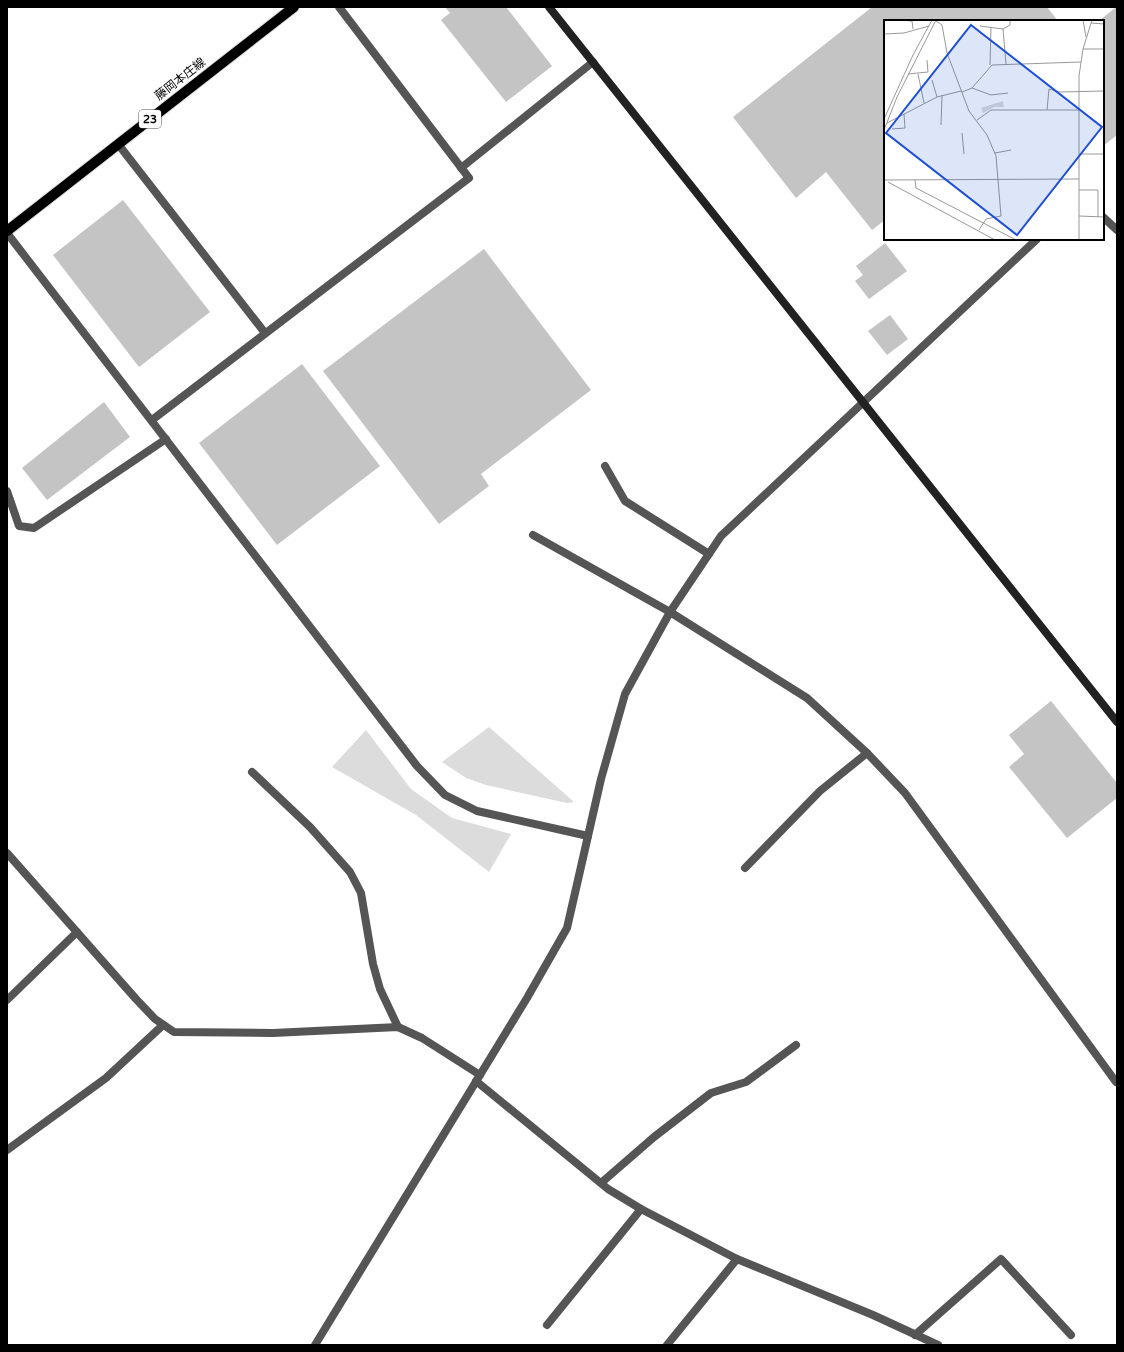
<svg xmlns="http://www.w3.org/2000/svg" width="1124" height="1352" font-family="'Varela Round','Noto Sans JP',sans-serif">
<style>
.green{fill:#dcdcdc}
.building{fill:#c4c4c4}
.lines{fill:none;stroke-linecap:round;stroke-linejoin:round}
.primary-casing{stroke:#dbdbdb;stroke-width:12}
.lane{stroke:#555;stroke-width:8}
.street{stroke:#555;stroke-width:8}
.secondary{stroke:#222;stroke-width:8}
.primary{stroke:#000;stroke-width:10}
.labels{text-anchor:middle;stroke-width:3;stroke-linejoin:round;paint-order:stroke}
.shield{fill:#fff;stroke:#4c4c4c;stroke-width:1}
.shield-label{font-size:11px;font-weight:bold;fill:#000}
.street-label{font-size:12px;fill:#000;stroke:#fff}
.inset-road{fill:none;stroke:#999;stroke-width:1}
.view{fill:#1d4ed8;fill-opacity:0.15;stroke:#1d4ed8;stroke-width:2}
.inset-edge{fill:none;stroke:#000;stroke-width:2}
</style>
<rect width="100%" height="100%" fill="#fff"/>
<g class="green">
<polygon points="489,727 574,802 567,803 486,785 466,778 442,762"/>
<polygon points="366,730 411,789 452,818 511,834 489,872 416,815 332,767"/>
</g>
<g class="building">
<polygon points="445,7 506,7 552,66 506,102 441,20 450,13"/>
<polygon points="872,7 1047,7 1058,21 885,21 885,220 872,230 826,172 796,198 733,117"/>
<polygon points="1116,7 1117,135 1103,146 1103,21 1099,21"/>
<polygon points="123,200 210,312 139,367 53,255"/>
<polygon points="885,243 907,271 869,299 855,281 863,275 856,266"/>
<polygon points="484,249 591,390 481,474 489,486 439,524 323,371"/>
<polygon points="890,315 908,339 887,355 868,331"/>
<polygon points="302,364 380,466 277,545 199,443"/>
<polygon points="104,402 130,437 47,500 22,468"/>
<polygon points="1051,701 1117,783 1117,798 1067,838 1009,767 1024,754 1009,735"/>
</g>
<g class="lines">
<defs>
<polyline id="primary" points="7,231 294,7"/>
</defs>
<use href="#primary" class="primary-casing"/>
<g class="lane">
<polyline points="118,144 265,333"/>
<polyline points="461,168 593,62"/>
<polyline points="152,420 469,178 339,7"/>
<polyline points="533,535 670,612 807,698 867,753 905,793 1116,1082"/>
</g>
<g class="street">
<polyline points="1103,217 1117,230"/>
<polyline points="7,233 417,766 445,795 477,811 588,836"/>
<polyline points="605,466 625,501 709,554"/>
<polyline points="7,491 19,526 34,528 166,439"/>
<polyline points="252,772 310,827 350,872 361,893 373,964 380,989 398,1027"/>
<polyline points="7,853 136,999 155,1019 174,1032 273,1033 398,1027 422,1038 480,1075"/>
<polyline points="745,868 820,791 867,753"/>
<polyline points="7,1000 77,932"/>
<polyline points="476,1081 608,1189 641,1209 737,1259 873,1315 938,1345"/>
<polyline points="7,1150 106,1078 163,1025"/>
<polyline points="601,1183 654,1137 711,1093 746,1082 796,1045"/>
<polyline points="547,1325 641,1209"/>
<polyline points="915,1335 1001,1259 1071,1335"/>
<polyline points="315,1345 527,998 567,928 601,779 625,694 670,612 721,536 1037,239"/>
<polyline points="667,1345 737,1259"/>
</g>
<polyline class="secondary" points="549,7 1117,722"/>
<use href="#primary" class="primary"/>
</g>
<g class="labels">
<rect class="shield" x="139" y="110" width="22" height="18" rx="3"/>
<g class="shield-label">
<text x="150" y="123">23</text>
</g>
<g class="street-label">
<text transform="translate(180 79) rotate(-38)" y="4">藤岡本庄線</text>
</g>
</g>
<g transform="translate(884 20)">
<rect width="220" height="220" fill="#fff"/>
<path d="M 119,81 L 120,87 L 110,87 L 99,93 L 97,88 Z" fill="#dcdcdc"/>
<path class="inset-road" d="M 15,0 L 28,1 L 29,9M 199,0 L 202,17M 52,1 L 58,5 L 63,33 L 85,91 L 103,115 L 112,136 L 117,196 L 102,199 L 95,210M 207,3 L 220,4M 96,6 L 119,9M 0,14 L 20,13 L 45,6M 199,29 L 220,29M 122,44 L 119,9 L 126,5 L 126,0M 106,45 L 107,7M 24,54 L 44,52 L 43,40M 34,54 L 40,83M 48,60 L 53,77M 88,68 L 107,75 L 124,73M 78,72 L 88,68 L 108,45 L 197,42M 163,90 L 165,69 L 175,72 L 220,71M 0,99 L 29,35 L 48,0M 93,100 L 107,90 L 195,90M 3,103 L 53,77 L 77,71M 57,105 L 58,75M 8,109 L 21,108 L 20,94M 0,110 L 13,77 L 52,0M 78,113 L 80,134M 111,133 L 127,130M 195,134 L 220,134M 0,160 L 195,159M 31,160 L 32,168 L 132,220M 4,162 L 111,220M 195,170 L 214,170 L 214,197M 195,196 L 220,197M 195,220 L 195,56 L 199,29 L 208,0"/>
<path class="view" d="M 87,5 L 218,107 L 133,215 L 2,113 Z"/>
<rect width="220" height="220" class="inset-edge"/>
</g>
<rect width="1124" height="1352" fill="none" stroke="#000000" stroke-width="16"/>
</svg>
